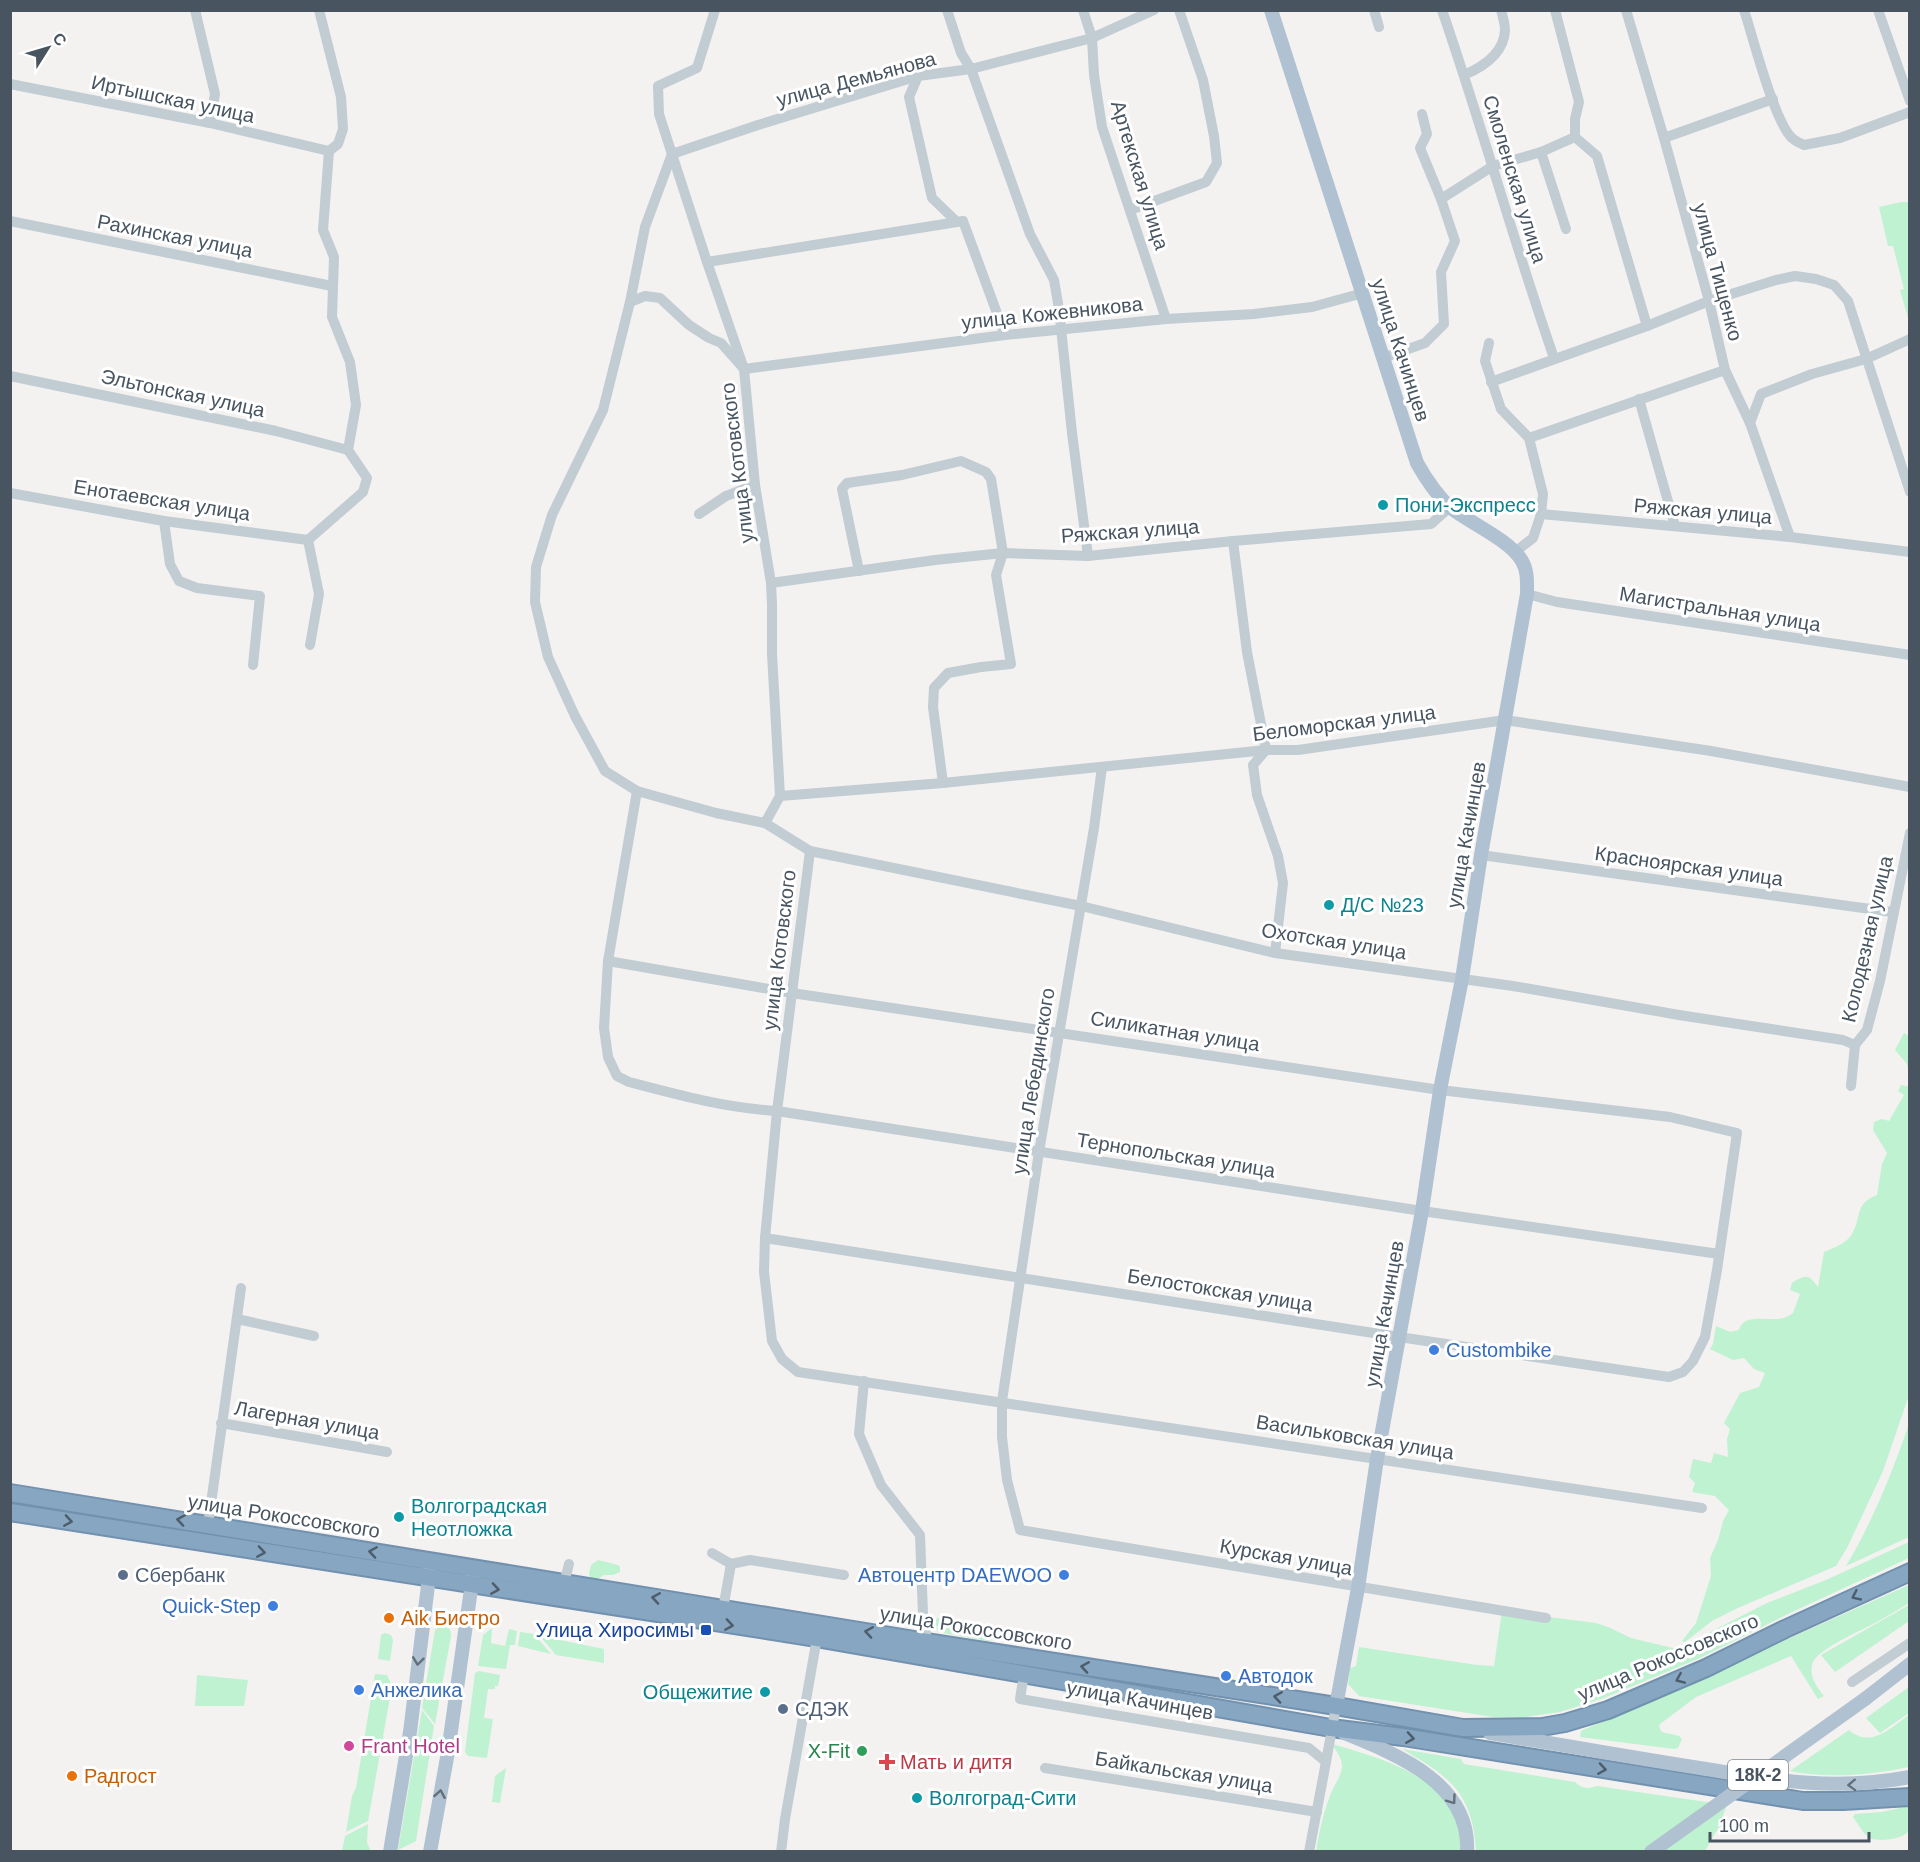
<svg xmlns="http://www.w3.org/2000/svg" width="1920" height="1862" font-family="Helvetica,sans-serif">
<style>
.green{fill:#bef2d0}
.lines{fill:none;stroke-linecap:round;stroke-linejoin:round}
.highway-casing{stroke:#7191ae;stroke-width:20}
.minor{stroke:#c1ccd3;stroke-width:10}
.major{stroke:#b0c2d1;stroke-width:14}
.highway{stroke:#86a6c2;stroke-width:16}
.major-bridge{stroke:#b0c2d1;stroke-width:14}
.oneway{stroke:#4e5d6a}
.oneway2{stroke:#62707c}
.culture-dot{fill:#0f9aa8;stroke:#fff;stroke-width:2}
.shop-dot{fill:#3f7fe0;stroke:#fff;stroke-width:2}
.service-dot{fill:#5c6f8a;stroke:#fff;stroke-width:2}
.food-dot{fill:#e8710a;stroke:#fff;stroke-width:2}
.transit-dot{fill:#1a4fb4;stroke:#fff;stroke-width:2}
.hotel-dot{fill:#d1479c;stroke:#fff;stroke-width:2}
.leisure-dot{fill:#2e9e5b;stroke:#fff;stroke-width:2}
.health-dot{fill:#e0444e;stroke:#fff;stroke-width:2}
.labels{text-anchor:middle;stroke-width:6;stroke-linejoin:round;paint-order:stroke}
.shield{fill:#fff;stroke:#7f8890;stroke-width:1.5}
.shield-label{font-size:18px;font-weight:bold;fill:#485560}
.street-label{font-size:20px;fill:#485560;stroke:#fff}
.culture-label{font-size:20px;fill:#0d838f;stroke:#fff;text-anchor:start}
.shop-label{font-size:20px;fill:#366cbe;stroke:#fff;text-anchor:start}
.service-label{font-size:20px;fill:#4e5e75;stroke:#fff;text-anchor:start}
.food-label{font-size:20px;fill:#c56008;stroke:#fff;text-anchor:start}
.transit-label{font-size:20px;fill:#164399;stroke:#fff;text-anchor:end}
.hotel-label{font-size:20px;fill:#b23c85;stroke:#fff;text-anchor:start}
.leisure-label{font-size:20px;fill:#27864d;stroke:#fff;text-anchor:end}
.health-label{font-size:20px;fill:#be3a42;stroke:#fff;text-anchor:start}
</style>
<rect width="100%" height="100%" fill="#f4f1f1"/>
<g class="green">
<polygon points="1901,202 1909,202 1909,321 1900,290 1904,289 1893,246 1888,246 1879,207"/>
<polygon points="1904,1033 1909,1036 1909,1073 1907,1064 1895,1050"/>
<path d="M 1901,1085 L 1910,1087 L 1909,1395 L 1883,1471 L 1847,1548 L 1836,1566 L 1740,1607 L 1712,1621 L 1685,1642 L 1682,1641 L 1696,1623 L 1711,1576 L 1710,1558 L 1718,1540 L 1723,1521 L 1729,1510 L 1715,1496 L 1692,1492 L 1695,1483 L 1689,1477 L 1693,1459 L 1711,1463 L 1714,1453 L 1728,1457 L 1727,1439 L 1730,1429 L 1724,1423 L 1740,1393 L 1759,1387 L 1765,1373 L 1754,1369 L 1744,1358 L 1733,1360 L 1710,1349 L 1713,1344 L 1716,1326 L 1730,1332 L 1739,1330 C 1743,1312 1770,1322 1784,1318 C 1787,1317 1790,1315 1793,1313 L 1800,1294 L 1790,1290 L 1792,1283 C 1806,1274 1809,1274 1818,1287 L 1824,1252 C 1834,1248 1847,1243 1852,1234 C 1862,1217 1854,1204 1877,1195 L 1882,1164 L 1887,1153 L 1873,1130 L 1874,1122 L 1882,1119 L 1889,1121 L 1904,1095 L 1898,1091 Z"/>
<path d="M 1909,1424 L 1909,1537 L 1846,1566 C 1873,1521 1892,1473 1909,1424 Z"/>
<polygon points="1909,1542 1909,1558 1790,1613 1700,1658 1604,1698 1560,1712 1525,1717 1493,1717 1359,1696 1348,1684 1350,1668 1356,1666 1359,1647 1477,1665 1494,1666 1502,1611 1596,1623 1608,1627 1631,1638 1681,1650 1695,1644 1712,1631 1767,1603 1826,1580"/>
<polygon points="598,1560 618,1565 620,1567 620,1572 613,1575 604,1575 596,1580 591,1579 589,1574 591,1565"/>
<path d="M 1909,1585 L 1909,1603 C 1899,1609 1888,1616 1877,1622 C 1862,1630 1820,1648 1813,1662 C 1808,1675 1816,1686 1824,1696 L 1818,1699 L 1791,1656 L 1696,1697 L 1660,1724 L 1659,1727 L 1662,1732 L 1679,1736 L 1682,1739 L 1678,1748 L 1674,1749 L 1580,1737 L 1581,1731 Z"/>
<polygon points="1909,1605 1909,1621 1835,1672 1821,1655"/>
<polygon points="944,1616 992,1626 995,1635 992,1640 987,1641 938,1632 934,1624 936,1619"/>
<path d="M 442,1625 C 449,1627 451,1629 451,1636 L 435,1724 L 422,1708 L 435,1630 Z"/>
<polygon points="492,1628 491,1643 505,1646 509,1629 517,1631 515,1645 510,1645 506,1669 478,1666 483,1635"/>
<polygon points="520,1632 534,1634 551,1654 518,1646"/>
<polygon points="385,1633 391,1635 393,1640 390,1661 378,1659 381,1635"/>
<polygon points="540,1636 604,1649 604,1663 556,1655"/>
<polygon points="479,1671 500,1675 498,1686 495,1686 495,1689 488,1689 484,1718 493,1719 487,1758 468,1756 465,1752 475,1673"/>
<polygon points="375,1674 387,1675 392,1686 368,1821 346,1832 352,1796 356,1788"/>
<polygon points="197,1675 248,1680 244,1706 195,1706"/>
<polygon points="1909,1687 1909,1713 1880,1733 1866,1718"/>
<polygon points="422,1710 434,1726 416,1841 398,1850"/>
<path d="M 1909,1715 L 1909,1767 C 1871,1775 1829,1779 1790,1771 L 1849,1730 C 1871,1749 1890,1728 1909,1715 Z"/>
<path d="M 1332,1744 C 1388,1760 1462,1780 1461,1852 L 1316,1852 C 1319,1833 1323,1814 1330,1796 C 1333,1786 1342,1776 1342,1766 C 1342,1758 1336,1751 1332,1744 Z"/>
<path d="M 1402,1749 L 1461,1759 L 1464,1764 L 1575,1782 C 1582,1789 1588,1789 1597,1786 L 1727,1805 L 1722,1818 L 1721,1826 L 1715,1833 L 1705,1851 L 1476,1851 C 1473,1793 1449,1776 1402,1749 Z"/>
<polygon points="506,1768 500,1803 492,1802 495,1776"/>
<path d="M 1909,1806 C 1910,1814 1911,1824 1908,1831 C 1905,1839 1875,1843 1868,1837 C 1862,1832 1858,1823 1853,1817 L 1855,1814 L 1882,1812 Z"/>
<polygon points="368,1824 367,1843 371,1851 342,1851 345,1836"/>
</g>
<g class="lines">
<defs>
<g id="highway">
<polyline points="10,1493 927,1642 1336,1706 1463,1728 1542,1727 1565,1723 1608,1710 1706,1668 1785,1629 1910,1572"/>
<polyline points="10,1512 817,1638 1331,1728 1403,1737 1803,1801 1843,1801 1910,1797"/>
</g>
</defs>
<use href="#highway" class="highway-casing"/>
<g class="minor">
<polyline points="195,10 215,94 210,123"/>
<polyline points="715,10 697,68 658,86 659,114 707,262 744,369 755,485 771,583 772,604 772,654 780,796 765,823"/>
<polyline points="947,10 961,53 971,69 1030,234 1054,280 1059,309 1072,433 1088,556"/>
<polyline points="1083,10 1092,38 1094,75 1102,127 1166,319"/>
<polyline points="1374,10 1379,27"/>
<path d="M 1442,10 C 1482,126 1514,243 1554,358"/>
<polyline points="1555,10 1579,102 1575,119 1575,137 1597,156 1647,326"/>
<polyline points="1626,10 1664,138 1709,301 1725,370 1750,423 1790,537"/>
<path d="M 1744,10 C 1753,37 1774,121 1792,138 C 1795,141 1800,143 1804,145 L 1840,138 L 1910,112"/>
<polyline points="1878,10 1910,101"/>
<path d="M 1464,75 C 1483,67 1504,53 1505,30 C 1505,24 1503,17 1501,10"/>
<polyline points="918,76 909,97 932,198 957,222 963,221 1005,335"/>
<polyline points="10,84 210,123 329,151"/>
<polyline points="1422,114 1427,134 1420,148 1441,199"/>
<polyline points="1664,138 1773,99"/>
<polyline points="1541,152 1566,229"/>
<polyline points="672,154 645,227 630,302 603,410 552,515 536,567 535,602 548,657 575,716 605,771 637,791 716,813 765,823 810,851 1081,906 1275,953 1513,986 1679,1015 1843,1040 1855,1045"/>
<polyline points="672,154 758,125 918,76 971,69 1092,38 1154,10"/>
<polyline points="1130,210 1206,182 1217,163 1214,136 1203,80 1179,10"/>
<polyline points="10,221 332,286"/>
<polyline points="707,262 957,222"/>
<polyline points="630,302 645,296 660,298 689,325 709,338 721,343 744,369 1005,335 1166,319 1254,314 1312,307 1363,293"/>
<polyline points="1489,343 1485,361 1501,409 1529,438 1543,494 1541,514"/>
<polyline points="1383,358 1425,343 1444,324 1441,272 1455,241 1441,199 1493,166 1541,152 1575,137"/>
<polyline points="10,376 276,431 348,450"/>
<polyline points="1491,382 1647,326 1709,301 1776,280 1795,276 1816,279 1834,285 1848,301 1910,492"/>
<polyline points="1639,399 1675,526"/>
<polyline points="1750,423 1761,394 1812,374 1866,359 1910,339"/>
<polyline points="1529,438 1725,370"/>
<polyline points="10,493 164,521 308,540"/>
<polyline points="699,514 726,496 755,485"/>
<polyline points="164,521 170,564 179,581 197,588 260,596 253,665"/>
<polyline points="308,540 363,492 367,478 348,450 356,405 350,362 332,317 334,257 323,230 329,151 338,144 343,129 341,97 319,10"/>
<polyline points="308,540 319,594 310,645"/>
<polyline points="1233,541 1247,652 1266,750 1253,765 1257,795 1278,856 1283,883 1275,953"/>
<polyline points="1515,552 1533,538 1541,514 1790,537 1910,552"/>
<polyline points="859,571 842,489 847,483 902,475 961,461 986,472 991,479 1003,553 996,575 1011,664 981,667 948,673 934,688 933,707 943,783"/>
<polyline points="771,583 935,560 1003,553 1088,556 1233,541 1431,524 1450,507"/>
<polyline points="1527,594 1557,602 1910,655"/>
<polyline points="1102,767 1094,828 1039,1152 1002,1401 1002,1437 1007,1480 1020,1530 1546,1618"/>
<path d="M 637,791 L 608,961 L 604,1028 L 608,1057 L 617,1076 L 629,1082 C 678,1095 726,1108 777,1111 L 1422,1211 L 1719,1254"/>
<polyline points="780,796 943,783 1266,750 1298,750 1505,720 1711,751 1910,787"/>
<polyline points="810,851 777,1111 765,1238 764,1272 772,1341 782,1359 798,1372 1702,1508"/>
<polyline points="1481,855 1892,912"/>
<polyline points="608,961 792,993 1440,1090 1670,1117 1737,1133 1717,1270 1705,1337 1693,1361 1683,1372 1669,1377 1399,1337 765,1238"/>
<polyline points="1851,1086 1855,1045 1867,1030 1880,981 1910,833"/>
<polyline points="237,1319 314,1336"/>
<polyline points="864,1381 859,1434 881,1485 920,1535 923,1614 927,1642"/>
<polyline points="221,1423 387,1452"/>
<polyline points="208,1525 241,1288"/>
<polyline points="712,1553 731,1564 723,1609"/>
<polyline points="731,1564 750,1560 844,1575"/>
<polyline points="564,1583 569,1564"/>
<polyline points="1024,1674 1020,1699 1309,1748 1326,1762 1309,1852"/>
<polyline points="1852,1682 1910,1643"/>
<polyline points="1326,1762 1336,1706"/>
<polyline points="1045,1768 1317,1812"/>
<polyline points="781,1852 785,1819 817,1638"/>
</g>
<g class="major">
<path d="M 1271,10 L 1417,463 C 1426,479 1436,495 1451,508 C 1470,523 1510,540 1522,561 C 1528,571 1527,583 1527,594 L 1481,855 L 1462,979 L 1440,1090 L 1422,1211 L 1377,1459 L 1358,1588 L 1336,1706"/>
<polyline points="1865,1699 1910,1664"/>
<path d="M 1344,1733 C 1396,1754 1471,1783 1467,1852"/>
<path d="M 1490,1733 C 1562,1745 1634,1758 1706,1769 C 1778,1781 1836,1791 1910,1777"/>
<polyline points="390,1852 410,1732 430,1569"/>
<polyline points="430,1852 448,1752 473,1575"/>
</g>
<use href="#highway" class="highway"/>
<polyline class="major-bridge" points="1651,1852 1865,1699"/>
</g>
<defs><path id="oneway-chevron" d="M-2-3.5L2.5 0L-2 3.5" fill="none" stroke-width="1.6" stroke-linecap="round" stroke-linejoin="round" transform="scale(1.5)"/></defs>
<g class="oneway">
<use href="#oneway-chevron" transform="translate(181 1520) rotate(-171)"/>
<use href="#oneway-chevron" transform="translate(68 1521) rotate(9)"/>
<use href="#oneway-chevron" transform="translate(261 1552) rotate(9)"/>
<use href="#oneway-chevron" transform="translate(373 1552) rotate(-171)"/>
<use href="#oneway-chevron" transform="translate(495 1589) rotate(9)"/>
<use href="#oneway-chevron" transform="translate(1856 1596) rotate(155)"/>
<use href="#oneway-chevron" transform="translate(656 1598) rotate(-171)"/>
<use href="#oneway-chevron" transform="translate(729 1625) rotate(9)"/>
<use href="#oneway-chevron" transform="translate(869 1632) rotate(-171)"/>
<use href="#oneway-chevron" transform="translate(1085 1667) rotate(-171)"/>
<use href="#oneway-chevron" transform="translate(1680 1679) rotate(157)"/>
<use href="#oneway-chevron" transform="translate(1278 1697) rotate(-171)"/>
<use href="#oneway-chevron" transform="translate(1410 1738) rotate(9)"/>
<use href="#oneway-chevron" transform="translate(1602 1769) rotate(9)"/>
</g>
<g class="oneway2">
<use href="#oneway-chevron" transform="translate(418 1661) rotate(97)"/>
<use href="#oneway-chevron" transform="translate(1852 1785) rotate(178)"/>
<use href="#oneway-chevron" transform="translate(440 1794) rotate(-80)"/>
<use href="#oneway-chevron" transform="translate(1452 1800) rotate(54)"/>
</g>
<g class="culture-dot">
<circle cx="1383" cy="505" r="6"/>
<circle cx="1329" cy="905" r="6"/>
<circle cx="399" cy="1517" r="6"/>
<circle cx="765" cy="1692" r="6"/>
<circle cx="917" cy="1798" r="6"/>
</g>
<g class="shop-dot">
<circle cx="1434" cy="1350" r="6"/>
<circle cx="1064" cy="1575" r="6"/>
<circle cx="273" cy="1606" r="6"/>
<circle cx="1226" cy="1676" r="6"/>
<circle cx="359" cy="1690" r="6"/>
</g>
<g class="service-dot">
<circle cx="123" cy="1575" r="6"/>
<circle cx="783" cy="1709" r="6"/>
</g>
<g class="food-dot">
<circle cx="389" cy="1618" r="6"/>
<circle cx="72" cy="1776" r="6"/>
</g>
<rect class="transit-dot" x="700" y="1624" width="12" height="12" rx="3"/>
<circle class="hotel-dot" cx="349" cy="1746" r="6"/>
<circle class="leisure-dot" cx="862" cy="1751" r="6"/>
<path class="health-dot" d="M884 1753h6v6h6v6h-6v6h-6v-6h-6v-6h6z"/>
<g class="labels">
<rect class="shield" x="1728" y="1760" width="60" height="30" rx="4.5"/>
<g class="shield-label">
<text x="1758" y="1781">18К-2</text>
</g>
<g class="street-label">
<text transform="translate(856 79) rotate(-15)" y="7">улица Демьянова</text>
<text transform="translate(173 99) rotate(12)" y="7">Иртышская улица</text>
<text transform="translate(1140 175) rotate(73)" y="7">Артекская улица</text>
<text transform="translate(1515 179) rotate(73)" y="7">Смоленская улица</text>
<text transform="translate(175 236) rotate(11)" y="7">Рахинская улица</text>
<text transform="translate(1718 272) rotate(75)" y="7">улица Тищенко</text>
<text transform="translate(1052 313) rotate(-6)" y="7">улица Кожевникова</text>
<text transform="translate(1401 350) rotate(72)" y="7">улица Качинцев</text>
<text transform="translate(183 393) rotate(12)" y="7">Эльтонская улица</text>
<text transform="translate(737 463) rotate(-97)" y="7">улица Котовского</text>
<text transform="translate(162 500) rotate(9)" y="7">Енотаевская улица</text>
<text transform="translate(1703 511) rotate(5)" y="7">Ряжская улица</text>
<text transform="translate(1130 531) rotate(-4)" y="7">Ряжская улица</text>
<text transform="translate(1720 609) rotate(9)" y="7">Магистральная улица</text>
<text transform="translate(1344 723) rotate(-7)" y="7">Беломорская улица</text>
<text transform="translate(1466 835) rotate(-80)" y="7">улица Качинцев</text>
<text transform="translate(1689 866) rotate(8)" y="7">Красноярская улица</text>
<text transform="translate(1867 939) rotate(-77)" y="7">Колодезная улица</text>
<text transform="translate(1334 941) rotate(9)" y="7">Охотская улица</text>
<text transform="translate(779 950) rotate(-83)" y="7">улица Котовского</text>
<text transform="translate(1175 1031) rotate(9)" y="7">Силикатная улица</text>
<text transform="translate(1033 1081) rotate(-81)" y="7">улица Лебединского</text>
<text transform="translate(1176 1155) rotate(9)" y="7">Тернопольская улица</text>
<text transform="translate(1220 1290) rotate(9)" y="7">Белостокская улица</text>
<text transform="translate(1384 1314) rotate(-80)" y="7">улица Качинцев</text>
<text transform="translate(307 1420) rotate(10)" y="7">Лагерная улица</text>
<text transform="translate(1355 1437) rotate(9)" y="7">Васильковская улица</text>
<text transform="translate(284 1516) rotate(9)" y="7">улица Рокоссовского</text>
<text transform="translate(1286 1557) rotate(10)" y="7">Курская улица</text>
<text transform="translate(976 1628) rotate(9)" y="7">улица Рокоссовского</text>
<text transform="translate(1668 1657) rotate(-23)" y="7">улица Рокоссовского</text>
<text transform="translate(1140 1700) rotate(10)" y="7">улица Качинцев</text>
<text transform="translate(1184 1772) rotate(9)" y="7">Байкальская улица</text>
</g>
<g class="culture-label">
<text x="1395" y="512">Пони-Экспресс</text>
<text x="1341" y="912">Д/С №23</text>
<text x="411" y="1513">Волгоградская<tspan x="411" dy="23">Неотложка</tspan></text>
<text x="753" y="1699" text-anchor="end">Общежитие</text>
<text x="929" y="1805">Волгоград-Сити</text>
</g>
<g class="shop-label">
<text x="1446" y="1357">Custombike</text>
<text x="1052" y="1582" text-anchor="end">Автоцентр DAEWOO</text>
<text x="261" y="1613" text-anchor="end">Quick-Step</text>
<text x="1238" y="1683">Автодок</text>
<text x="371" y="1697">Анжелика</text>
</g>
<g class="service-label">
<text x="135" y="1582">Сбербанк</text>
<text x="795" y="1716">СДЭК</text>
</g>
<g class="food-label">
<text x="401" y="1625">Aik Бистро</text>
<text x="84" y="1783">Радгост</text>
</g>
<g class="transit-label">
<text x="694" y="1637">Улица Хиросимы</text>
</g>
<g class="hotel-label">
<text x="361" y="1753">Frant Hotel</text>
</g>
<g class="leisure-label">
<text x="850" y="1758">X-Fit</text>
</g>
<g class="health-label">
<text x="900" y="1769">Мать и дитя</text>
</g>
</g>
<rect width="1920" height="1862" fill="none" stroke="#485560" stroke-width="24"/>
<g transform="translate(48 48) rotate(53)" stroke="#ffffff" stroke-width="4.5" paint-order="stroke">
<path d="M0-4.5L10 22L0 15L-10 22Z" fill="#485560"/>
<text y="-9" font-size="16" font-weight="bold" text-anchor="middle" fill="#485560">С</text>
</g>
<path d="M1710 1832v9h159v-9" fill="none" stroke="#485560" stroke-width="3"/>
<text x="1719" y="1832" font-size="18" fill="#485560" stroke="#ffffff" stroke-width="4.5" paint-order="stroke">100 m</text>
</svg>
